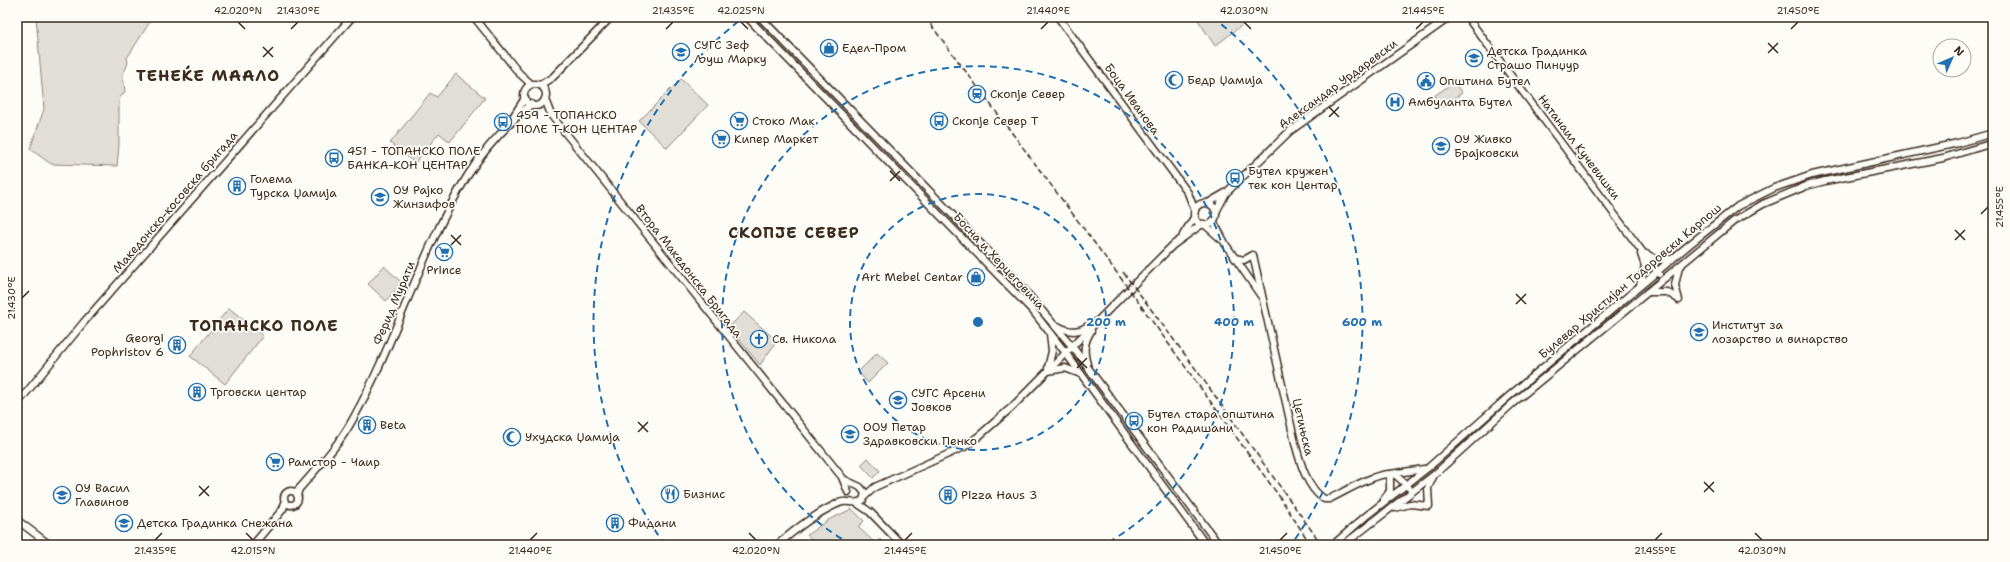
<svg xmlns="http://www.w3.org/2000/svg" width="2010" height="562" font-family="'Shantell Sans',sans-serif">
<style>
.green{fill:#e1ded7;stroke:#8e847a}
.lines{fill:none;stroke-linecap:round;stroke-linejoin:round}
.secondary-casing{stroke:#3b2a1e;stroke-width:9}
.secondary{stroke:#fdfcf7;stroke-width:6}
.rail{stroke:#3b2a1e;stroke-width:1.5;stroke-dasharray:6 3;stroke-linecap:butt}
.ticks{fill:none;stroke:#3b2a1e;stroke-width:1.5}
.ring{fill:none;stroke:#1f6fb2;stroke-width:2;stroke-dasharray:7 5}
.labels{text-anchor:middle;stroke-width:3.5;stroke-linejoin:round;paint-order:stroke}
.poi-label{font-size:12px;fill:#3b2a1e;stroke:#fdfcf7;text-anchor:start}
.street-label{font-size:12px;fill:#3b2a1e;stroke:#fdfcf7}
.district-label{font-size:16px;font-weight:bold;letter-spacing:1px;fill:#3b2a1e;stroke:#fdfcf7}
.centre{fill:#1f6fb2;stroke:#fdfcf7;stroke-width:2}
.ring-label{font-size:12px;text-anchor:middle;font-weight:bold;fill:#1f6fb2;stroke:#fdfcf7;stroke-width:3.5;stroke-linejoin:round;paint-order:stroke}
.neatline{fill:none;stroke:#3b2a1e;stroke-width:1.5}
.ticks-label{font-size:10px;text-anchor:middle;fill:#3b2a1e}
</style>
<rect width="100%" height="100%" fill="#fdfcf7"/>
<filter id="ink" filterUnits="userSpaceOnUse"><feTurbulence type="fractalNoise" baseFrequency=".025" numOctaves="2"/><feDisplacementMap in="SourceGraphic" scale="8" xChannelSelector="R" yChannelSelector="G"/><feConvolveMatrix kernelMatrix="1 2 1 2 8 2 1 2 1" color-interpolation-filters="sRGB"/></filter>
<g filter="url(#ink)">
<g class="green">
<polygon points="36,17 153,17 127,58 128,63 123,75 125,92 120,97 119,102 119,145 117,166 51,164 30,149 44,109"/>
<polygon points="1196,17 1244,17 1246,22 1215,46"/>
<polygon points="456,74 485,98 450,142 439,133 415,163 390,143 430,93 437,97"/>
<polygon points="681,79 708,105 667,148 639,121"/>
<polygon points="1454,82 1462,93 1442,107 1434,96"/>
<polygon points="384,266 402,283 386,301 368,284"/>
<polygon points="229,308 263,336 225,384 190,356"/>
<polygon points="744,312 777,341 760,365 729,327"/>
<polygon points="877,353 888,363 868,383 858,372"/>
<polygon points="868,458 880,471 873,478 861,465"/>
<polygon points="852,509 864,521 858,527 875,543 880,539 885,545 817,545 807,535 828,520"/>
</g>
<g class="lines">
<defs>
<g id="secondary">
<polyline points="474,17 519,73 531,84"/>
<polyline points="747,17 1032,310 1065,352 1206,545"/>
<polyline points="760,17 1014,278 1072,346 1219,545"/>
<polyline points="1058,17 1188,193 1195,211"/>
<polyline points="1467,17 1659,274"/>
<circle cx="535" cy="95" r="11"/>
<polyline points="540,85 553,77 611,17"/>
<polyline points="545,99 551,115 842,477 848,492"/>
<polyline points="513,117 525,98"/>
<polyline points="1208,203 1227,192 1290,131 1450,17"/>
<circle cx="1205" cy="214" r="11"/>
<polyline points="1216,212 1226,193"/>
<polyline points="1213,221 1226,245 1261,296"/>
<polyline points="1204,224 1221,239"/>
<polyline points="1183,235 1195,216"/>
<polyline points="1646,254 1658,260 1672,259"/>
<path d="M 1235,258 L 1244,260 L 1253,255 L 1295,443 C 1300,462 1307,488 1324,499 L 1329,499 C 1343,493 1380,469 1395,475 C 1400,478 1405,484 1409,488"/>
<polyline points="1640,285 1645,266 1641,254"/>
<polyline points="1648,292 1667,292 1678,299"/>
<polyline points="1679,300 1675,285 1679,267"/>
<path d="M 1058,326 C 1068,332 1078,333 1088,326"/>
<path d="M 1087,364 C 1083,351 1084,342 1091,331"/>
<polyline points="1048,368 1052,351 1050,334"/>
<polyline points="1048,371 1065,368 1081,374"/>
<polyline points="17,404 84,322 352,17"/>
<circle cx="291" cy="498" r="7"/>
<path d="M 297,495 L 299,489 C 318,467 339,445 353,419 C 397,340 420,251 468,175 C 485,148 507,125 531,104"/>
<polyline points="865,496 875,487 964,447 979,436 1012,407 1173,245 1202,224"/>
<polyline points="1384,499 1390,491 1390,474 1424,469"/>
<polyline points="857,503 870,512 902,545"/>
<polyline points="1395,508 1410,504 1429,506 1428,488 1433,477"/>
<polyline points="17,520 50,545"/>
<polyline points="253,545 283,509 285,502"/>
<path d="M 777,545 C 796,529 816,513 839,503 C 848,499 856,506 863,500 L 865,493 L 860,487 L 843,479"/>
<polyline points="1333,545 1366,516 1429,467 1508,397 1690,244 1738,206 1774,188 1812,175 1958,143 1993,133"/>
<polyline points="1343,545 1435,474 1513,403 1734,221 1763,204 1806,186 1825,181 1943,158 1993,143"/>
</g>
</defs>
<use href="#secondary" class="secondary-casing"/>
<use href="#secondary" class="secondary"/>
<g class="rail">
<polyline points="925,17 1123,281 1279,496 1311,545"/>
<polyline points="1123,272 1195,368 1322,545"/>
</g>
</g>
</g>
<path class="ticks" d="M 238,22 L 245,29M 741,22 L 748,29M 1244,22 L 1251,29M 291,29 L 298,22M 666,29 L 673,22M 1041,29 L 1048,22M 1416,29 L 1423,22M 1791,29 L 1798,22M 1768,43 L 1778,53M 263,47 L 273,57M 1768,53 L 1778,43M 263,57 L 273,47M 1329,107 L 1339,117M 1329,117 L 1339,107M 890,171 L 900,181M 890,181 L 900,171M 1981,214 L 1988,207M 1955,230 L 1965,240M 451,235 L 461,245M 1955,240 L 1965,230M 451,245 L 461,235M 1516,294 L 1526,304M 22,298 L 29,291M 1516,304 L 1526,294M 1077,358 L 1087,368M 1077,368 L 1087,358M 638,422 L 648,432M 638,432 L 648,422M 1704,482 L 1714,492M 199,486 L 209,496M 1704,492 L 1714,482M 199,496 L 209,486M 246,533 L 253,540M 749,533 L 756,540M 1755,533 L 1762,540M 155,540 L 162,533M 530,540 L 537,533M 905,540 L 912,533M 1280,540 L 1287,533M 1655,540 L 1662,533"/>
<g class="ring">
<circle cx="978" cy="322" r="128"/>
<path d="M852 545A256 256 0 1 1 1104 545"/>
<path d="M665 545A384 384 0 0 1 744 17M1212 17A384 384 0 0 1 1291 545"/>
</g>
<defs>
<symbol id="shop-ring" viewBox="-11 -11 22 22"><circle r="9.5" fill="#fdfcf7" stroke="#1f6fb2" stroke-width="1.5"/><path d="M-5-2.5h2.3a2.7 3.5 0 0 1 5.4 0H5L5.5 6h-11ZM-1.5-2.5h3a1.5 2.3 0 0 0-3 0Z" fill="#1f6fb2"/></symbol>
<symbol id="school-ring" viewBox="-11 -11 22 22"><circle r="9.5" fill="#fdfcf7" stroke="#1f6fb2" stroke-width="1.5"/><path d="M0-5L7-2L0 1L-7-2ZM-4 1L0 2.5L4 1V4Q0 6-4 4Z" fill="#1f6fb2"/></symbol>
<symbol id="mosque-ring" viewBox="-11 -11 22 22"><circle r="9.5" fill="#fdfcf7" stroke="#1f6fb2" stroke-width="1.5"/><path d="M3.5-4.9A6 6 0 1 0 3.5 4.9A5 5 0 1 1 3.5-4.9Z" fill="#1f6fb2"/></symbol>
<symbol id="civic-ring" viewBox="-11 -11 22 22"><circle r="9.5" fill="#fdfcf7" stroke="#1f6fb2" stroke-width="1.5"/><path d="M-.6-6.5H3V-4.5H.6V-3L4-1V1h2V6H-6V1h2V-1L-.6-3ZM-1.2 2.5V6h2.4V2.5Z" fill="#1f6fb2"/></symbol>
<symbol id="station-ring" viewBox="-11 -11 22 22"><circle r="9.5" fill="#fdfcf7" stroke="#1f6fb2" stroke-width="1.5"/><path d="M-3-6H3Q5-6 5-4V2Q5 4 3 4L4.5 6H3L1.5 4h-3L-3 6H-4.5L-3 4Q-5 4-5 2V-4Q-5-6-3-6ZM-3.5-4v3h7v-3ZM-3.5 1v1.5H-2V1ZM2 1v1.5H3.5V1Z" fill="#1f6fb2"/></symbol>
<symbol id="hospital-ring" viewBox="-11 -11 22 22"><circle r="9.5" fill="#fdfcf7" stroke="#1f6fb2" stroke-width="1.5"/><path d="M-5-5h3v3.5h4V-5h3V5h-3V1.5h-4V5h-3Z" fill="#1f6fb2"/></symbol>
<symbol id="supermarket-ring" viewBox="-11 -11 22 22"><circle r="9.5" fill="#fdfcf7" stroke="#1f6fb2" stroke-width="1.5"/><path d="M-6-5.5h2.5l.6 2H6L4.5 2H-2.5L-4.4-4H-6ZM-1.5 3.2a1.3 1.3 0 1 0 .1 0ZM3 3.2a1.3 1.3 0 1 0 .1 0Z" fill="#1f6fb2"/></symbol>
<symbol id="bus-ring" viewBox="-11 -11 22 22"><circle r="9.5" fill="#fdfcf7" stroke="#1f6fb2" stroke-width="1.5"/><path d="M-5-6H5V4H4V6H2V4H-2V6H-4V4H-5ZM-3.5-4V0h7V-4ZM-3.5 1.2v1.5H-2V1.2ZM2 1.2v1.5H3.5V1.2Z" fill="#1f6fb2"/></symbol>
<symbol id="building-ring" viewBox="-11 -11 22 22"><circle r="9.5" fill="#fdfcf7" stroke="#1f6fb2" stroke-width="1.5"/><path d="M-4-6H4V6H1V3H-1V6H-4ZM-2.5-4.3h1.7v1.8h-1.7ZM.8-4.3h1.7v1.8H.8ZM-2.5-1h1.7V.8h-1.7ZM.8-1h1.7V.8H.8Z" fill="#1f6fb2"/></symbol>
<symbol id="university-ring" viewBox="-11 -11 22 22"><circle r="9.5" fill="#fdfcf7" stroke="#1f6fb2" stroke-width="1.5"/><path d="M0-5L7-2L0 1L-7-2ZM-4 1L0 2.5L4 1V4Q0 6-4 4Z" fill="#1f6fb2"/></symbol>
<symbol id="church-ring" viewBox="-11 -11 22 22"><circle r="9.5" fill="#fdfcf7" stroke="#1f6fb2" stroke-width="1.5"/><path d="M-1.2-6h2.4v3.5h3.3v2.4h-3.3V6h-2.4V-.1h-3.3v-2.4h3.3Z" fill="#1f6fb2"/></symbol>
<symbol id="restaurant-ring" viewBox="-11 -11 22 22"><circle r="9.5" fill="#fdfcf7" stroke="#1f6fb2" stroke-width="1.5"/><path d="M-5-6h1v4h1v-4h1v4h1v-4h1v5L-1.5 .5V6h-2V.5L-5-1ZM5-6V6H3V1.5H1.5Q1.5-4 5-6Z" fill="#1f6fb2"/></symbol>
</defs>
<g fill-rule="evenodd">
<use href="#shop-ring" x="819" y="38" width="20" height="20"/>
<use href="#school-ring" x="671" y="42" width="20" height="20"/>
<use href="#school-ring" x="1464" y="48" width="20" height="20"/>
<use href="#mosque-ring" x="1164" y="70" width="20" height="20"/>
<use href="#civic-ring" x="1416" y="71" width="20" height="20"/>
<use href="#station-ring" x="967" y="84" width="20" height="20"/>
<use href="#hospital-ring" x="1385" y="92" width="20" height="20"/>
<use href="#supermarket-ring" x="729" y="111" width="20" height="20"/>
<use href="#bus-ring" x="929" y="111" width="20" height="20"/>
<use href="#bus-ring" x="493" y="112" width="20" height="20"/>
<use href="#supermarket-ring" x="711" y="129" width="20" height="20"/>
<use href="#school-ring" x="1431" y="136" width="20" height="20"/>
<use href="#bus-ring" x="324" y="148" width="20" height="20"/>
<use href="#bus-ring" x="1225" y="168" width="20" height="20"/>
<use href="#building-ring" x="227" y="176" width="20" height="20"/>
<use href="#school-ring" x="370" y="187" width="20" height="20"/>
<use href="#supermarket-ring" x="434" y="242" width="20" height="20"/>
<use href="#shop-ring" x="966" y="267" width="20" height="20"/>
<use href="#university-ring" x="1689" y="322" width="20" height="20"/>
<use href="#church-ring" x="749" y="329" width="20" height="20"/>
<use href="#building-ring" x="167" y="335" width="20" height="20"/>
<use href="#building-ring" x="187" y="382" width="20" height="20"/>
<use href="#school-ring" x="888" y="390" width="20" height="20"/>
<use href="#bus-ring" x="1124" y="411" width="20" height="20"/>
<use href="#building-ring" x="357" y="415" width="20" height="20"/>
<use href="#school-ring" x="840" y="424" width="20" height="20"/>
<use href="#mosque-ring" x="502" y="427" width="20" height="20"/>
<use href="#supermarket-ring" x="265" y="452" width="20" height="20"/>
<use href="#restaurant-ring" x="660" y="484" width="20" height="20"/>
<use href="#school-ring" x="52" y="485" width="20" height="20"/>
<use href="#building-ring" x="938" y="485" width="20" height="20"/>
<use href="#school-ring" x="114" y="513" width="20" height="20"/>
<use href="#building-ring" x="605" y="513" width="20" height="20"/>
</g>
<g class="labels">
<g class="poi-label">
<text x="694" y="49">СУГС Зеф<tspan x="694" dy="14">Љуш Марку</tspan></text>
<text x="842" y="52">Едел-Пром</text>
<text x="1487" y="55">Детска Градинка<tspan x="1487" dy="14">Страшо Пинџур</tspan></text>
<text x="1187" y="84">Бедр Џамија</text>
<text x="1439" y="85">Општина Бутел</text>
<text x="990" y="98">Скопје Север</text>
<text x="1408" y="106">Амбуланта Бутел</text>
<text x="516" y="119">459 - ТОПАНСКО<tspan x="516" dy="14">ПОЛЕ Т-КОН ЦЕНТАР</tspan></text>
<text x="752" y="125">Стоко Мак</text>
<text x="952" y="125">Скопје Север Т</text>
<text x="734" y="143">Кипер Маркет</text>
<text x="1454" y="143">ОУ Живко<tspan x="1454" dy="14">Брајковски</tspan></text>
<text x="347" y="155">451 - ТОПАНСКО ПОЛЕ<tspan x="347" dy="14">БАНКА-КОН ЦЕНТАР</tspan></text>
<text x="1248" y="175">Бутел кружен<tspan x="1248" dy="14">тек кон Центар</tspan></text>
<text x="250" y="183">Голема<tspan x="250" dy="14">Турска Џамија</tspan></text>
<text x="393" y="194">ОУ Рајко<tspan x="393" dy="14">Жинзифов</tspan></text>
<text x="444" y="274" text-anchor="middle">Prince</text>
<text x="963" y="281" text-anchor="end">Art Mebel Centar</text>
<text x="1712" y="329">Институт за<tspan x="1712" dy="14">лозарство и винарство</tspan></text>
<text x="164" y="342" text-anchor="end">Georgi<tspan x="164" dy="14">Pophristov 6</tspan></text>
<text x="772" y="343">Св. Никола</text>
<text x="210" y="396">Трговски центар</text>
<text x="911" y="397">СУГС Арсени<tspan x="911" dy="14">Јовков</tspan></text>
<text x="1147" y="418">Бутел стара општина<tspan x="1147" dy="14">кон Радишани</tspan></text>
<text x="380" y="429">Beta</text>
<text x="863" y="431">ООУ Петар<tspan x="863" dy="14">Здравковски Пенко</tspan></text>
<text x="525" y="441">Ухудска Џамија</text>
<text x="288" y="466">Рамстор - Чаир</text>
<text x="75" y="492">ОУ Васил<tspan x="75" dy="14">Главинов</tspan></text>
<text x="683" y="498">Бизнис</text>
<text x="961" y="499">Pizza Haus 3</text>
<text x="137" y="527">Детска Градинка Снежана</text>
<text x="628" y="527">Фидани</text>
</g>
<g class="street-label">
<text transform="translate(1338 84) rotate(-36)" y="4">Александар Урдаревски</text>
<text transform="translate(1132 99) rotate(54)" y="4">Боца Иванова</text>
<text transform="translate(1579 147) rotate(53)" y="4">Натанаил Кучевишки</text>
<text transform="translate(175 202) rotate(-49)" y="4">Македонско-косовска бригада</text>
<text transform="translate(999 261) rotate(47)" y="4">Босна и Херцеговина</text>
<text transform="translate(689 271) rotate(52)" y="4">Втора Македонска Бригада</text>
<text transform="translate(1630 281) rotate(-40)" y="4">Булевар Христијан Тодоровски Карпош</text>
<text transform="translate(394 303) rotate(-67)" y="4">Ферид Мурати</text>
<text transform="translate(1303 427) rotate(77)" y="4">Цетињска</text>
</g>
<g class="district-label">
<text x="208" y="81">ТЕНЕЌЕ МААЛО</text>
<text x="794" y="238">СКОПЈЕ СЕВЕР</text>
<text x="264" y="331">ТОПАНСКО ПОЛЕ</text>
</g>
</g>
<circle cx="978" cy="322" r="6" class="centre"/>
<g class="ring-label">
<text x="1106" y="326">200 m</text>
<text x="1234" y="326">400 m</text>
<text x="1362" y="326">600 m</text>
</g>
<rect width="2010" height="562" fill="none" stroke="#fdfcf7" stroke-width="44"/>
<g transform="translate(1952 58) rotate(45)"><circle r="19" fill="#fdfcf7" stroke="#afa8a0"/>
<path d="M0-3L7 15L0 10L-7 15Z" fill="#1f6fb2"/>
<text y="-6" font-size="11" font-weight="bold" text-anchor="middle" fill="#3b2a1e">N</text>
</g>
<rect x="22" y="22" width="1966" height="518" class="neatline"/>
<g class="ticks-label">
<text x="238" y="14">42.020°N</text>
<text x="298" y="14">21.430°E</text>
<text x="673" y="14">21.435°E</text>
<text x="741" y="14">42.025°N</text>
<text x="1048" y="14">21.440°E</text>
<text x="1244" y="14">42.030°N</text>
<text x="1423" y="14">21.445°E</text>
<text x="1798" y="14">21.450°E</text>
<text transform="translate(1999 207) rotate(-90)" y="4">21.455°E</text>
<text transform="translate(11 298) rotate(-90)" y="4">21.430°E</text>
<text x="155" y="554">21.435°E</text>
<text x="253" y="554">42.015°N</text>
<text x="530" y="554">21.440°E</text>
<text x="756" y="554">42.020°N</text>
<text x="905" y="554">21.445°E</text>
<text x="1280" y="554">21.450°E</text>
<text x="1655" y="554">21.455°E</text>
<text x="1762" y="554">42.030°N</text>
</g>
</svg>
